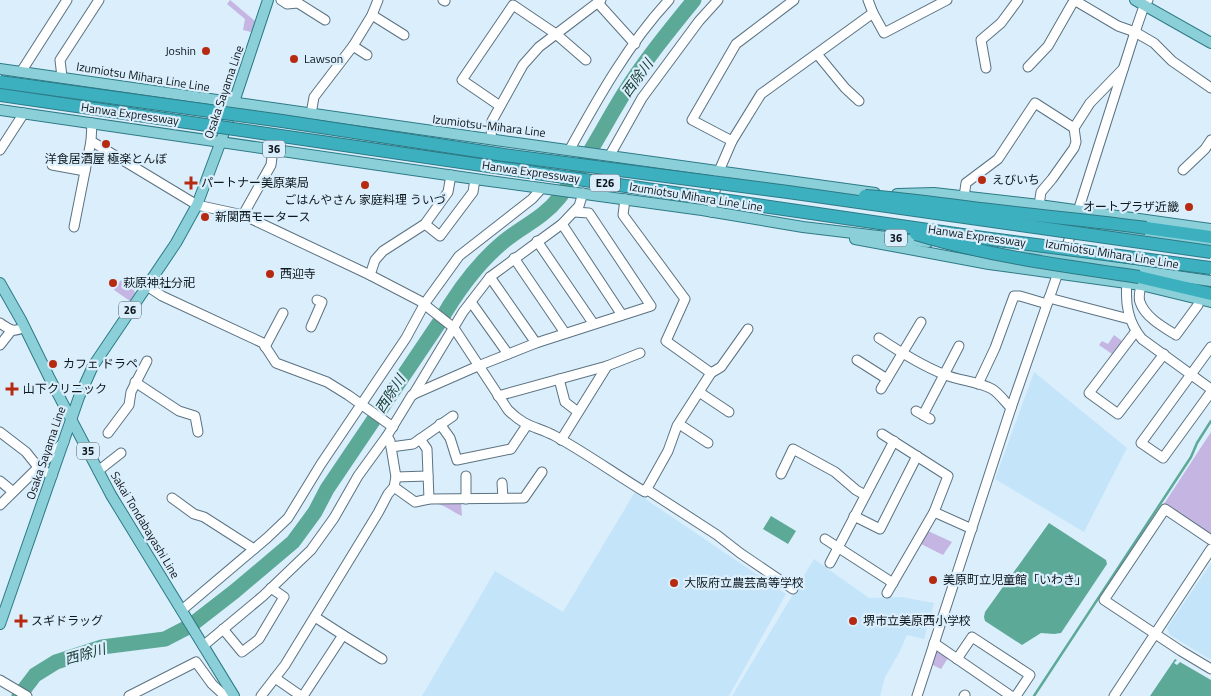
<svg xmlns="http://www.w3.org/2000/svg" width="1211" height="696" font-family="'Titillium Web','Noto Sans JP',sans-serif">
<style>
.built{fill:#c4e4fa}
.green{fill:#c4b5e2}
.water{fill:#5ca997}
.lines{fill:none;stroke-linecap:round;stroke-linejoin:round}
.stream{stroke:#5ca997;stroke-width:2.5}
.river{stroke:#5ca997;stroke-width:15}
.minor-casing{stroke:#5b7281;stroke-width:11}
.major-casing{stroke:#2d7a86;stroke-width:12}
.highway-casing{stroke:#2d7a86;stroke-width:14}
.minor{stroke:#fff;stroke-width:9}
.major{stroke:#8bd0d9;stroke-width:10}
.highway{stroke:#3db0bf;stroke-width:12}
.highway-bridge-casing{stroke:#2d7a86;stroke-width:14;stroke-linecap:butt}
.highway-bridge{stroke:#3db0bf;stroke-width:12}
.poi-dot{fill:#b62a11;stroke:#dbeefc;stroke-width:2}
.labels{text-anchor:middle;stroke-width:4.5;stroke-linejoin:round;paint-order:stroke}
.shield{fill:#dbeefc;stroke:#4c5860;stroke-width:1}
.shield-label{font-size:11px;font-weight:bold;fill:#0e171d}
.poi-label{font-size:12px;fill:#0e171d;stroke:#dbeefc;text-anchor:start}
.street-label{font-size:12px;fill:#0e171d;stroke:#dbeefc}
.water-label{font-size:14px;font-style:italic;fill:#143931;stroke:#dbeefc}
</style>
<rect width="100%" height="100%" fill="#dbeefc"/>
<g class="built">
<polygon points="1034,372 1127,448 1084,532 995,479"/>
<polygon points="635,492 786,594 729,696 422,696 495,571 563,612"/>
<polygon points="814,559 869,598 901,597 934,603 924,639 907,635 899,653 885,677 880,696 732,696"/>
<polygon points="1211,563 1211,660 1170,635 1167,628"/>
</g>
<g class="green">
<polygon points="230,0 255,21 251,32 243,30 245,19 227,4"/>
<polygon points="121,280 134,290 135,293 130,301 114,290"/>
<polygon points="1114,335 1122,341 1112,354 1099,345 1102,341 1108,344"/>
<polygon points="1211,432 1211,533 1209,534 1164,504"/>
<path d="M 461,502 L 462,516 C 453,512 446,506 435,503 Z"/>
<polygon points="928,531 952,542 943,555 921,544"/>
<polygon points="938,651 948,658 941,669 931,664 935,652"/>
</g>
<g class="water">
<polygon points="771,516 796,531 788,544 763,529"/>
<polygon points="1049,523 1106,560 1107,564 1061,633 1054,634 1041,633 1022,645 985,621 984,617 985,612"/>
<polygon points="1175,659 1177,660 1174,663 1177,665 1180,662 1211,680 1211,696 1150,696"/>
</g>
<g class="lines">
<polyline class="stream" points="1034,696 1191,457 1197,443 1211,421"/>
<path class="river" d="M 19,696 L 35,675 L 56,662 L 102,647 L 165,639 L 190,626 L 235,591 L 293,542 L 315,512 L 327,489 L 439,323 C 456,293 476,265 502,243 C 522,226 542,219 559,198 C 584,166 602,129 623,95 C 644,61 669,31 694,0"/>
<defs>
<g id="minor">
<polyline points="281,0 287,4 298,3 325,20"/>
<polyline points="443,0 445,1"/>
<polyline points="868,0 873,13"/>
<polyline points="1074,0 1118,26 1135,32 1154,43 1172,61 1211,88"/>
<polyline points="598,3 635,44"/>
<polyline points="372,15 404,35"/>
<polyline points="353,46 367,55"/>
<polyline points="817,54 845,88 859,101"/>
<polyline points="1028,67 1048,46 1072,4 1076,0"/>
<polyline points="986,68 981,40 1001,23 1018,0"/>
<polyline points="21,72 67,0"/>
<polyline points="62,77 60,60 99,0"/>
<polyline points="500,106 462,80 513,5 556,34 586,60"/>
<polyline points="311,114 314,97 353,46 372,15 378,0"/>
<path d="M 92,123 L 91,141 L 197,205 L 243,215 L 370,275 L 420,301 L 454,328 L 508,410 C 526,428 536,426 555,436 C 586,453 615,474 645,492 L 668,451 L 677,426 L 711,373 L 666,341 L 685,299 L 623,215 L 625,199"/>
<polyline points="491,139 492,121 523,65 539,47 601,0"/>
<polyline points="732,141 692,120 736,44 794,0"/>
<path d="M 570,149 C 598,98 629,43 669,0"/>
<polyline points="0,150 24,113"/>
<polyline points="610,155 642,98 699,21 718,0"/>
<polyline points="52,165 85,171"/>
<polyline points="1183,170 1205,149 1211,140"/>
<polyline points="964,197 966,183 998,159 1035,103 1074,128 1090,103 1123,69"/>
<polyline points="1039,205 1041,192 1052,179 1074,148 1076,142 1074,128"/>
<polyline points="711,212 719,171 732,141 761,94 873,13 884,33 947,0"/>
<polyline points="243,215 271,165 273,149"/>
<polyline points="425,224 440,236 473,192 475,179"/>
<polyline points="562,224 622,315"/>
<polyline points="74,227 91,141"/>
<polyline points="537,241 593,323"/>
<polyline points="1065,252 1135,32 1144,6 1148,0"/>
<polyline points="514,258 565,333"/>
<polyline points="370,275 375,260 383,251 425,224 448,192 451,175"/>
<polyline points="490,277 536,343"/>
<path d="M 1127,283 C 1125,304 1128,322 1142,339 L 1211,389"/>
<path d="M 1141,285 C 1140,291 1138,297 1140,302 C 1145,317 1163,327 1176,335 L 1198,305 L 1199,299"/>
<polyline points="147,286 162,296 263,343 276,363 327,382 348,395 393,427"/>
<polyline points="1049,298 1129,319"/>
<polyline points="471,302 508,354"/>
<path d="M 0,323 C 10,330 14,333 24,327"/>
<polyline points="311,327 322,302 317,300"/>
<polyline points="1136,331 1089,393 1118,414 1164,354"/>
<path d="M 879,338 C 900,352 921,365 943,374 C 959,381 977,381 992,389 C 999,393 1005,402 1011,408"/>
<polyline points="0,345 11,331"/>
<polyline points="265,347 283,313"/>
<polyline points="1211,347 1141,443 1163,458 1211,392"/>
<polyline points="857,360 887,379"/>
<polyline points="711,373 721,367 748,329"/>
<polyline points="559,379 565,402 578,412"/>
<polyline points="135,382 179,411 195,416 198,432"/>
<polyline points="978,384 995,348 1014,296 1020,296 1047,304"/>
<polyline points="881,389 921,322"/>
<polyline points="699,392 729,412"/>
<polyline points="413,395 463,312 490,277 562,224 579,206 583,193"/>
<polyline points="498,396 607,366 640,353"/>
<polyline points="916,411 930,419"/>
<polyline points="923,415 959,346"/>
<polyline points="440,424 450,438 457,460 511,449 527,425"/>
<polyline points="679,424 708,443"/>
<polyline points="0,432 26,452 38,467 52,476"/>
<polyline points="108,433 129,405 131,392 147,361"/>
<polyline points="882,434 948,476 934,512 887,593"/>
<polyline points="420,439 427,449 429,499"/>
<polyline points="561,440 607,366"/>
<polyline points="391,447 413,444 453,416"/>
<polyline points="98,471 121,453"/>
<polyline points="781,474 793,449 835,472 856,490 865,495"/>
<polyline points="466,476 466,499"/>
<polyline points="396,477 428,476"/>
<polyline points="0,481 12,491"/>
<polyline points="502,483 503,498"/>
<polyline points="394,487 415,502 429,499 524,498 542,472"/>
<polyline points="646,489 717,535 740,553 793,589"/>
<polyline points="172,498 194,514 204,517 254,549"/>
<polyline points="0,505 64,442"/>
<polyline points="934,512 972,529"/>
<polyline points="854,516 880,529 917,456"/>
<polyline points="825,539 893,583"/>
<polyline points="1211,540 1165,509 1104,600 1181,651 1211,669"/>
<polyline points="830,563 894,441"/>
<polyline points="182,610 267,538 288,518 321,464 406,338 425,303 459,256 532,199 542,188"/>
<polyline points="223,629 242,652 259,639 284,597 271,588"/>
<polyline points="343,635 382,659"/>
<polyline points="934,643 1011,696"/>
<polyline points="203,646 263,596 311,550 334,518 358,476 387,436 412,395 478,366 536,343 651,306 589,213 574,212"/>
<polyline points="957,659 972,637 1030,675 1016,696"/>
<polyline points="275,678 301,696"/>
<polyline points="0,680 27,696"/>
<polyline points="129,696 196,662 212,684 225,696"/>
<polyline points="261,696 285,665 378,513 388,494 394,487 396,477 390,441 387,436"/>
<polyline points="303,696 343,635 315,617"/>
<polyline points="917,696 1011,408 1060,267"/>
<polyline points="964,696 965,695"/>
<polyline points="1114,696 1211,549"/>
</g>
<g id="major">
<polyline points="1135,0 1211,43"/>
<path d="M 0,69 C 292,111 583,153 875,193"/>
<polyline points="0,110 475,179 702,210 803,227 928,242"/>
<polyline points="897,194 934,193 1039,205 1211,229"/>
<polyline points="1097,228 1211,245"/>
<polyline points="855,239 989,264 1141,285 1211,302"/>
<polyline points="1026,254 1211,281"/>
<polyline points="0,283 21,320 49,377 111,495 234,696"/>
<polyline points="0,624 79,397 93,366 176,243 197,205 221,141 268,0"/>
</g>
<g id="highway">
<polyline points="1146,228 1211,237"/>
<polyline points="1139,277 1211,294"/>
</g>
</defs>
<use href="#minor" class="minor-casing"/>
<use href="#major" class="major-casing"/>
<use href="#highway" class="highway-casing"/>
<use href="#minor" class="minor"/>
<use href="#major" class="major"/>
<use href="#highway" class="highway"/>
<defs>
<g id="highway-bridge">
<polyline points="0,82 282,121 504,155 788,192 1211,252"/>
<polyline points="0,95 983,238 1211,268"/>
<path d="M 865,196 C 910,199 954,206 998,211 C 1048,217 1097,221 1146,228"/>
<path d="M 916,234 C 988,256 1064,266 1139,277"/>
</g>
</defs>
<use href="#highway-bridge" class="highway-bridge-casing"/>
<use href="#highway-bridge" class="highway-bridge"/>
</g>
<g class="poi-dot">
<circle cx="206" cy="51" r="5"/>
<circle cx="294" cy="59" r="5"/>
<circle cx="106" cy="144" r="5"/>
<circle cx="982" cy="180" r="5"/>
<path d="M188.5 175.5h5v5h5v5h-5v5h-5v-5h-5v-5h5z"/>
<circle cx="365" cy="185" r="5"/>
<circle cx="1189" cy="207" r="5"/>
<circle cx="205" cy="217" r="5"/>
<circle cx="270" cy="274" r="5"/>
<circle cx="113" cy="283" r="5"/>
<circle cx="53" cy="364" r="5"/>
<path d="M9.5 381.5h5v5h5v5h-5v5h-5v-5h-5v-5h5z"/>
<circle cx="933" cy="580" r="5"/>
<circle cx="674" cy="583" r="5"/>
<path d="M18.5 613.5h5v5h5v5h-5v5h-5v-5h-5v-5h5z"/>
<circle cx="853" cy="621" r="5"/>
</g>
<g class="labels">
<g class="shield">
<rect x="263" y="140.5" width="22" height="17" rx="4"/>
<rect x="590" y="174.5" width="30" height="17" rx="4"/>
<rect x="885" y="229.5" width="22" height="17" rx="4"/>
<rect x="119" y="301.5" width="22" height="17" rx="4"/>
<rect x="77" y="442.5" width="22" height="17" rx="4"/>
</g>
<g class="shield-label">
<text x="274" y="153">36</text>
<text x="605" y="187">E26</text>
<text x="896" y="242">36</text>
<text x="130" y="314">26</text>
<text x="88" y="455">35</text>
</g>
<g class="poi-label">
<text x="196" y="55" text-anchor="end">Joshin</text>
<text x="304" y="63">Lawson</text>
<text x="106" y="163" text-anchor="middle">洋食居酒屋 極楽とんぼ</text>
<text x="992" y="184">えびいち</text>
<text x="201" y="187">パートナー美原薬局</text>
<text x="365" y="204" text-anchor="middle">ごはんやさん 家庭料理 ういづ</text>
<text x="1179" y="211" text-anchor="end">オートプラザ近畿</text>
<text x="215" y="221">新関西モータース</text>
<text x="280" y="278">西迎寺</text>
<text x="123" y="287">萩原神社分祀</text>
<text x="63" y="368">カフェ ドラペ</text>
<text x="23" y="393">山下クリニック</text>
<text x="943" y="584">美原町立児童館「いわき」</text>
<text x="684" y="587">大阪府立農芸高等学校</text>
<text x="31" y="625">スギドラッグ</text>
<text x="863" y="625">堺市立美原西小学校</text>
</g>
<g class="street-label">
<text transform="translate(143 77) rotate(9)" y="4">Izumiotsu Mihara Line Line</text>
<text transform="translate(224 92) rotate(-71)" y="4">Osaka Sayama Line</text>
<text transform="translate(130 114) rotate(8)" y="4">Hanwa Expressway</text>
<text transform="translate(489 126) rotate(7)" y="4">Izumiotsu-Mihara Line</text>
<text transform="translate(531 172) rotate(8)" y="4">Hanwa Expressway</text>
<text transform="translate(696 197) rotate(9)" y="4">Izumiotsu Mihara Line Line</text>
<text transform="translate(977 236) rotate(8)" y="4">Hanwa Expressway</text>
<text transform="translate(1112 254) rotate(9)" y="4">Izumiotsu Mihara Line Line</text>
<text transform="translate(46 453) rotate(-71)" y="4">Osaka Sayama Line</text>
<text transform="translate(145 525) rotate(59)" y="4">Sakai Tondabayashi Line</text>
</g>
<g class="water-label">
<text transform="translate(637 78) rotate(-54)" y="5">西除川</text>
<text transform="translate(390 394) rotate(-57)" y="5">西除川</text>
<text transform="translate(85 654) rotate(-16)" y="5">西除川</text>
</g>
</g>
</svg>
